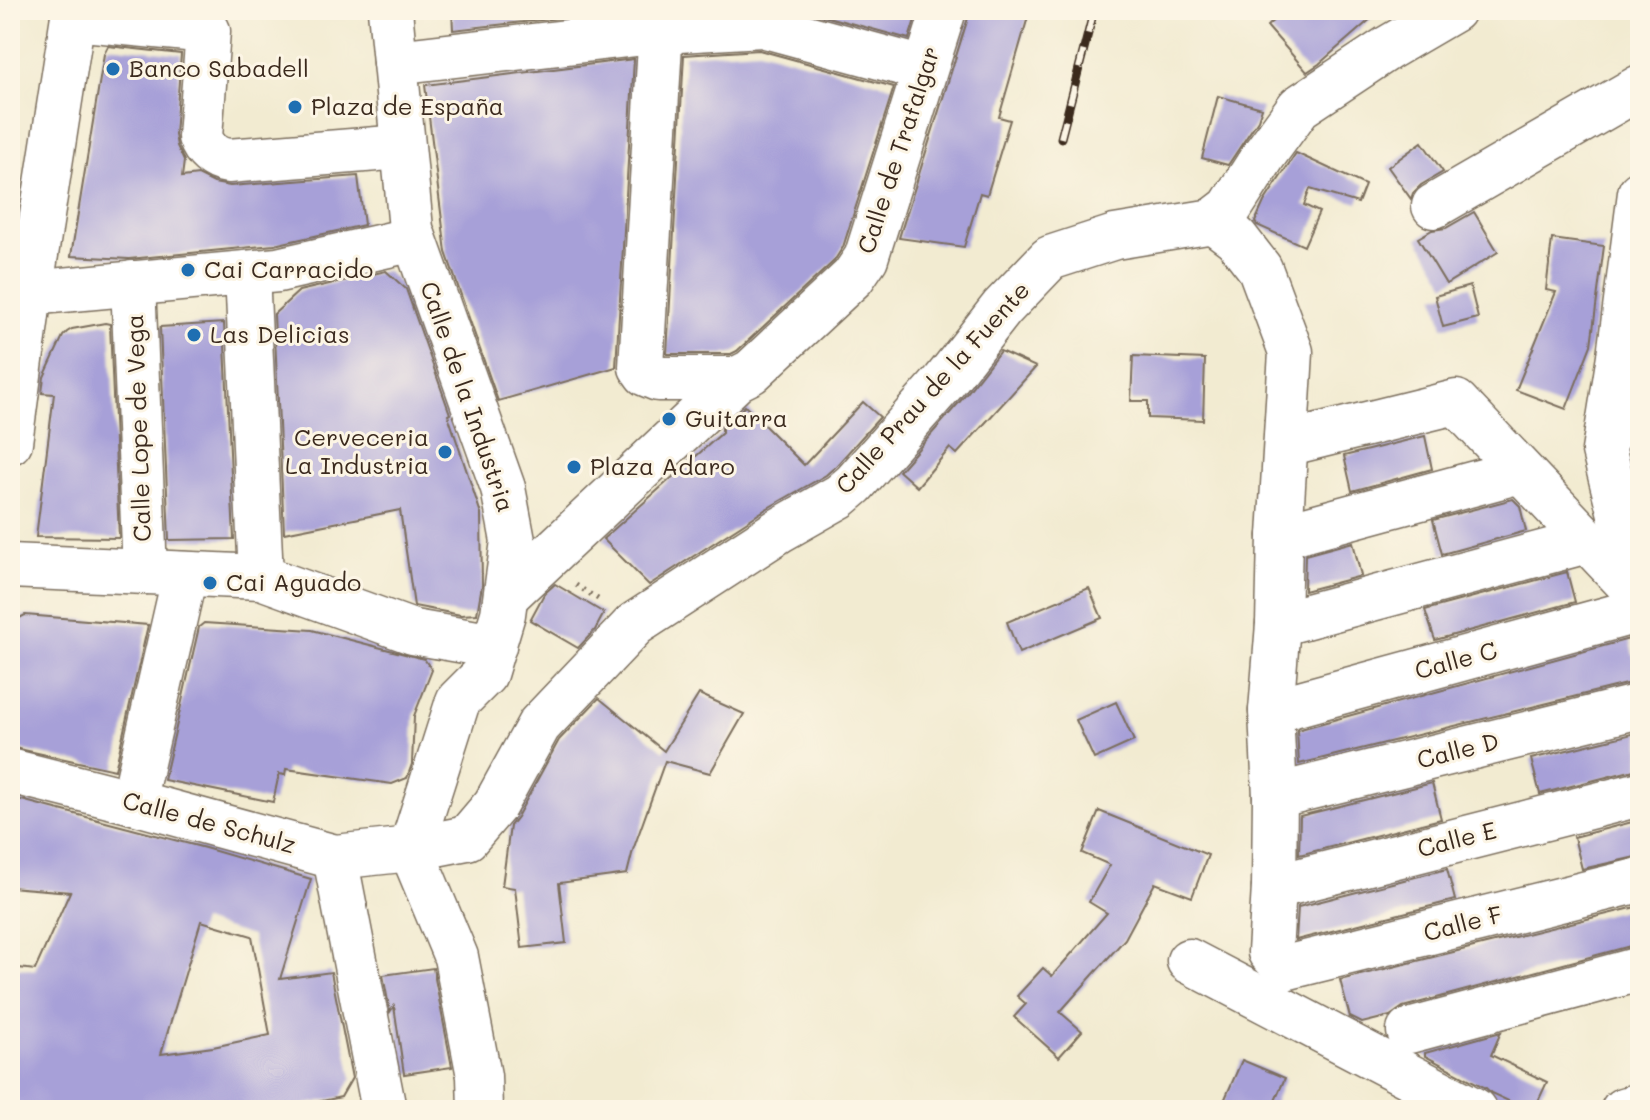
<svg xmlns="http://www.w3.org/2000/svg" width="1650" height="1120" font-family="Mali,sans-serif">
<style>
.green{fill:#98c26f;stroke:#6a7646;stroke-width:2}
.building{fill:#a7a0d8;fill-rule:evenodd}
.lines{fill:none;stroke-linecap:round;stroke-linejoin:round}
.minor-casing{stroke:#7b6e5d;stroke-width:47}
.path{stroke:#7b6e5d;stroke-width:5;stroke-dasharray:2 6;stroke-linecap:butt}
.minor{stroke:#fff;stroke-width:44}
.rail-casing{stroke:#3b2a1e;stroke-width:9}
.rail{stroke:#fcf5e5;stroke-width:6;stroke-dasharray:18;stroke-linecap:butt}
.poi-dot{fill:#1f6fb2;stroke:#fcf5e5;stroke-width:3}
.labels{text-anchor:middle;stroke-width:6;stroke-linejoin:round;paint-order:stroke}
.poi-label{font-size:24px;fill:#3b2a1e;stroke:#fcf5e5;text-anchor:start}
.street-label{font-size:24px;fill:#3b2a1e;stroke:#fcf5e5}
</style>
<rect width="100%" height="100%" fill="#fcf5e5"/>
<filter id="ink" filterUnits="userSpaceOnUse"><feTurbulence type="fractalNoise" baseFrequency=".0125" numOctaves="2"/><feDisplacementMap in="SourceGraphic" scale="16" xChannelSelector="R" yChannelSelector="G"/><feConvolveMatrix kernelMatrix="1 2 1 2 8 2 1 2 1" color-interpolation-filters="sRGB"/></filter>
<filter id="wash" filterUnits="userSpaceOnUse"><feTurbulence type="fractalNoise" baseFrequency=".006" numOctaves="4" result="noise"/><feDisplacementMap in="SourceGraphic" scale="32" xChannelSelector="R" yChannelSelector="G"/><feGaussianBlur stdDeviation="1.8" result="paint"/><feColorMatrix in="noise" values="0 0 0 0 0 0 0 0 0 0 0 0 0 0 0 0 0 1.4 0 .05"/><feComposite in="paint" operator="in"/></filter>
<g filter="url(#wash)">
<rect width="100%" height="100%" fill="#f2ebd1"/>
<polygon class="green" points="1626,411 1640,422 1640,521 1622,451"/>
<g id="blocks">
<g class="building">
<polygon points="452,10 619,10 619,11 453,30"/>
<polygon points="802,10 918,10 909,39"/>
<polygon points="968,10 1030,10 999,117 1010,120 987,195 980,193 964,247 899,238 968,18"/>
<polygon points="1285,10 1381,10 1319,64 1307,72 1267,26"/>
<polygon points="108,46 181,54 175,135 177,146 184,161 182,177 198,175 214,183 230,186 358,176 364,225 274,245 129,259 71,256 104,54"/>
<polygon points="759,50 894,87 843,247 834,261 737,351 731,354 667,354 684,55"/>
<polygon points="634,59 616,367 498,401 446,252 425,85"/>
<polygon points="1218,96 1262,108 1258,120 1228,165 1202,158"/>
<polygon points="1422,142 1443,172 1421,185 1413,193 1411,199 1388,167"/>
<polygon points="1296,153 1365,185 1358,203 1310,189 1304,205 1319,212 1304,246 1257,225 1255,222 1264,202"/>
<polygon points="1474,212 1498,252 1446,284 1418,238 1432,230 1446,228"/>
<polygon points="1552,239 1604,246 1591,345 1566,409 1516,390 1556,292 1546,290"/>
<polygon points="386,271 406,289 450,414 448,415 481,514 482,585 477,614 461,615 414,606 400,510 284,533 274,314 299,291"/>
<polygon points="1470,286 1478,318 1443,327 1435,296"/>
<polygon points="105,323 110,324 119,538 36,537 54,394 42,393 44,377 63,336 67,332 72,329"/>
<polygon points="224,323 234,539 169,540 160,327"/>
<polygon points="1000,351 1036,367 957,454 950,448 917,487 899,471 963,398"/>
<polygon points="1133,356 1205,359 1203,420 1148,418 1148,401 1131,401"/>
<polygon points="863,402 880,417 836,466 826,475 766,509 649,585 603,539 722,433 722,428 745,406 804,465"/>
<polygon points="1425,436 1432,469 1352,491 1344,456"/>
<polygon points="1513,499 1520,506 1526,531 1442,554 1433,520"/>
<polygon points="1353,542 1361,576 1304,591 1305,555"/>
<polygon points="1567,572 1575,602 1435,640 1425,610"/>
<polygon points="555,584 604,613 595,630 578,648 530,620 544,594"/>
<polygon points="1089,588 1102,618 1019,653 1007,622"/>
<polygon points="25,615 148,625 115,770 10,747 10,623"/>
<polygon points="204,623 312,630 424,659 432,670 414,716 412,764 407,778 392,784 286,769 285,775 279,774 273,802 164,780 199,627"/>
<polygon points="1629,639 1640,682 1634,682 1299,764 1297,730"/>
<polygon points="699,694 744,714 710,773 665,761 633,850 627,874 559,883 566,943 522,948 515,888 502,886 510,826 517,817 559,740 599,698 664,751"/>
<polygon points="1116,702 1134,741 1094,759 1076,720"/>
<polygon points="1640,732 1640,770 1634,770 1540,794 1531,759"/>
<polygon points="1432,783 1441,819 1299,855 1300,816"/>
<path d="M 10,797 L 205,848 L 311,879 L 280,979 L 331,972 L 352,1078 L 341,1097 L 280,1110 L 10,1110 L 10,967 L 35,970 L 70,892 L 10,887 ZM 201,921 L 252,936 L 270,1035 L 213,1047 L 161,1054 Z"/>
<polygon points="1099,811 1208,855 1192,897 1155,883 1125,939 1060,1012 1082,1031 1059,1057 1014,1017 1026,1004 1017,996 1043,968 1052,976 1107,913 1089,902 1110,865 1082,853"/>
<polygon points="1640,820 1640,856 1582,869 1574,837"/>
<polygon points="1447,869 1455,900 1296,940 1298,907"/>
<polygon points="1640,906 1640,945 1634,945 1403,1007 1390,1016 1362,1023 1350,1017 1340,980"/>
<polygon points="433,968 452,1067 404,1074 394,1006 390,1012 383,975"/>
<polygon points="1501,1032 1491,1055 1547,1082 1534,1110 1528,1110 1491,1093 1486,1088 1425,1056 1425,1053"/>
<polygon points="1242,1060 1285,1078 1271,1110 1220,1110"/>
</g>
</g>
</g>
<g filter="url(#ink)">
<use href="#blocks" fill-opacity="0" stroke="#7b6e5d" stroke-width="2"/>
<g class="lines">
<defs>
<g id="minor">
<polyline points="390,10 411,229 503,488 513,541 503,614 485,674 458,701 411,849"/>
<polyline points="662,10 641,367 646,374 658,379 737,379"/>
<path d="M 73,18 L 208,31 L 200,137 C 205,151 213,158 228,161 L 402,147"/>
<polyline points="395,62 662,31 762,25 924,69"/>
<polyline points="1640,193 1619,356 1604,451 1640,593"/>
<polyline points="1434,206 1640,87"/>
<polyline points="1213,221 1236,238 1260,269 1291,352 1280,536 1278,624 1271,711 1275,796 1274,887 1270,952 1285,968 1640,880"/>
<polyline points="247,273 261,577"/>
<polyline points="133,283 145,572"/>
<polyline points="30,293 278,270 414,239"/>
<polyline points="10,442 30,293 74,10"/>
<polyline points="1286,444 1456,402 1640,596"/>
<polyline points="1280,536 1520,471"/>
<polyline points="10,566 261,577 413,632 494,646"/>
<polyline points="506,596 737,379 751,372 853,277 866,258 944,10"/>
<polyline points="1278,624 1587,541"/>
<polyline points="1271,711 1640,610"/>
<polyline points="10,771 133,802 335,857 411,849 467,838 495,805 539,725 635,624 780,530 840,496 854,484 944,382 1002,308 1050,258 1115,237 1213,221 1230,208 1264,155 1299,107 1388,48 1453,10"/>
<polyline points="1275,796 1640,706"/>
<polyline points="133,802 185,574"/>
<polyline points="411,849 456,957 479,1076 480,1110"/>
<polyline points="335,857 384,1110"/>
<polyline points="1274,887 1640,794"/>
<polyline points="1189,961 1474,1110"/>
<polyline points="1409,1031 1640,969"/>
<polyline points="1623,1110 1640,1105"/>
</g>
</defs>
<use href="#minor" class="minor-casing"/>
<polyline class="path" points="576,585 601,601"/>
<use href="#minor" class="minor"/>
<defs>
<polyline id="rail" points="1061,138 1094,10"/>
</defs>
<use href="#rail" class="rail-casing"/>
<use href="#rail" class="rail"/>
</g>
</g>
<g class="poi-dot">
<circle cx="113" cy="69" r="8"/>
<circle cx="295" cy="107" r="8"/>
<circle cx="188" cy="270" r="8"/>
<circle cx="194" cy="335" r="8"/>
<circle cx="669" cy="419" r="8"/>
<circle cx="445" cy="452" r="8"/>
<circle cx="574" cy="467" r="8"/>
<circle cx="210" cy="583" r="8"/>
</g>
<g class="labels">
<g class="poi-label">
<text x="129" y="77">Banco Sabadell</text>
<text x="311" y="115">Plaza de España</text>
<text x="204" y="278">Cai Carracido</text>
<text x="210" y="343">Las Delicias</text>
<text x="685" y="427">Guitarra</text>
<text x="429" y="446" text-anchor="end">Cerveceria<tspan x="429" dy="28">La Industria</tspan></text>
<text x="590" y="475">Plaza Adaro</text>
<text x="226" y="591">Cai Aguado</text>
</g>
<g class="street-label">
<text transform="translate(899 150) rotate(-72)" y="8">Calle de Trafalgar</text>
<text transform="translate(933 388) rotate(-48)" y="8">Calle Prau de la Fuente</text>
<text transform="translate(467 397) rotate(71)" y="8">Calle de la Industria</text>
<text transform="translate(139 428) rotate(-92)" y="8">Calle Lope de Vega</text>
<text transform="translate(1456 661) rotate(-15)" y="8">Calle C</text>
<text transform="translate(1458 751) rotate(-14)" y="8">Calle D</text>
<text transform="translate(209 823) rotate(15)" y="8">Calle de Schulz</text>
<text transform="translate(1457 840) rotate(-14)" y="8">Calle E</text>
<text transform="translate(1463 924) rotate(-14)" y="8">Calle F</text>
</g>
</g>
<rect width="1650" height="1120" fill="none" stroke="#fcf5e5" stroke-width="40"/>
</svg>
